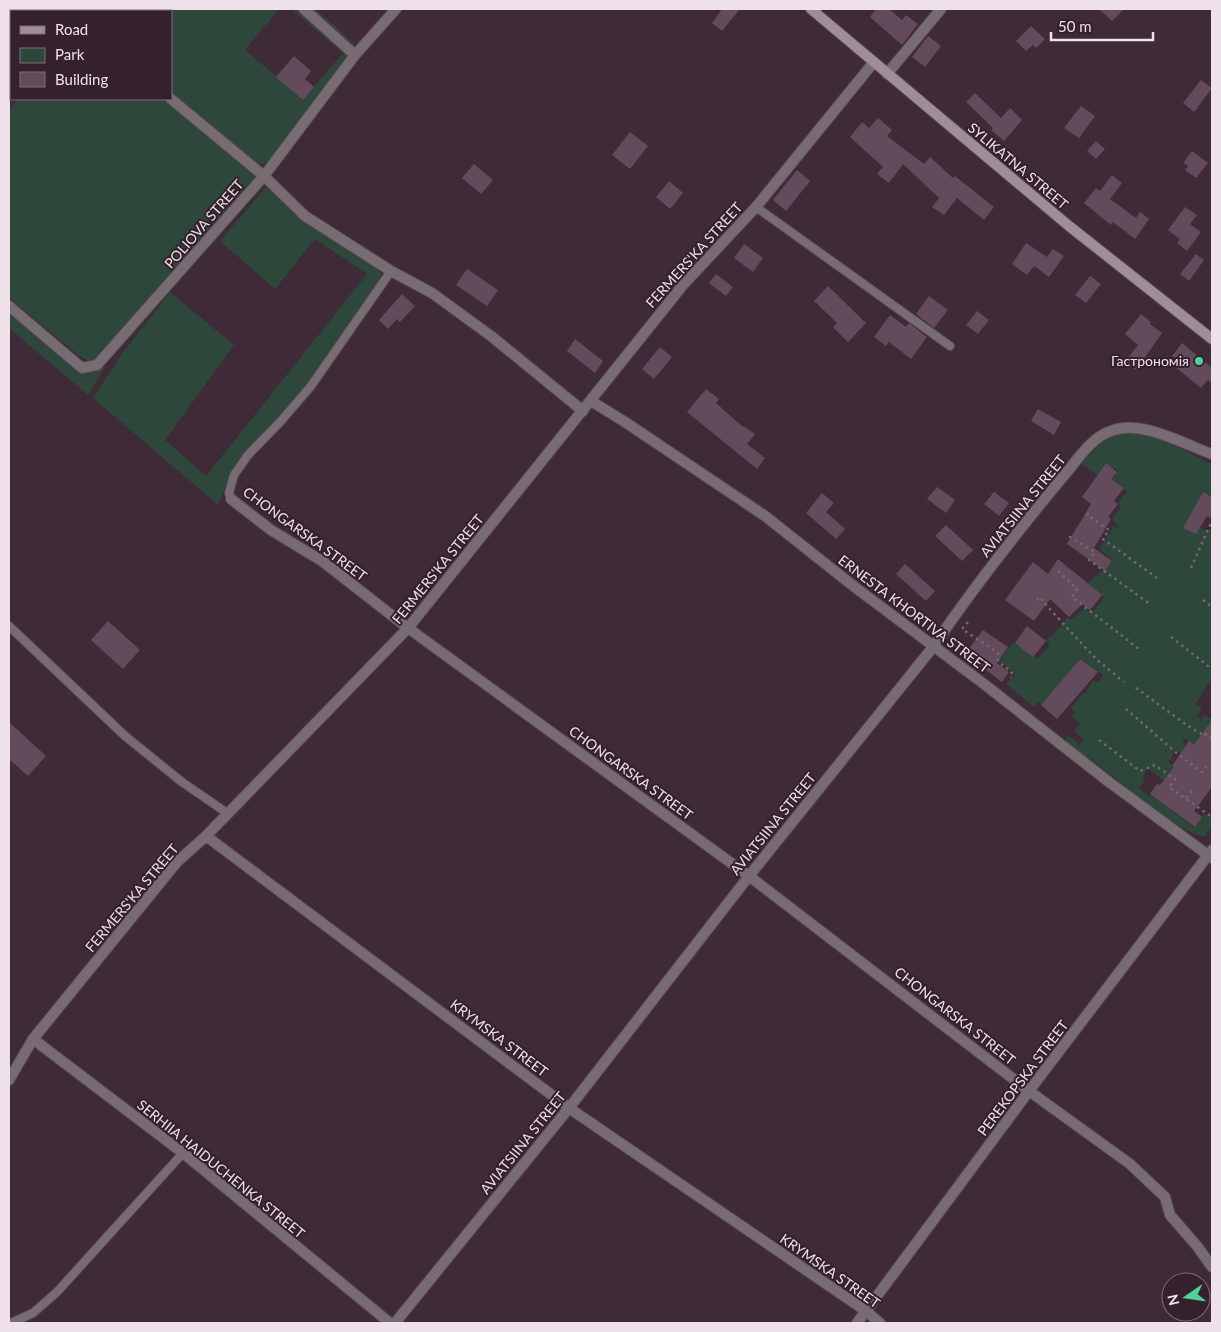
<svg xmlns="http://www.w3.org/2000/svg" width="1221" height="1332" font-family="Lato,sans-serif">
<style>
.green{fill:#2d473a}
.building{fill:#644b5b}
.lines{fill:none;stroke-linecap:round;stroke-linejoin:round}
.lane-casing{stroke:#5b4754;stroke-width:10}
.street-casing{stroke:#5b4754;stroke-width:12}
.secondary-casing{stroke:#5b4754;stroke-width:12}
.path{stroke:#786572;stroke-width:2.5;stroke-dasharray:2.5 4;stroke-linecap:butt}
.lane{stroke:#786c73;stroke-width:8}
.street{stroke:#786c73;stroke-width:10}
.secondary{stroke:#9f8d97;stroke-width:10}
.poi-dot{fill:#4dd39a;stroke:#35202d;stroke-width:2}
.labels{text-anchor:middle;stroke-width:4;stroke-linejoin:round;paint-order:stroke}
.street-label{font-size:14px;fill:#efe1e9;stroke:#35202d}
.poi-label{font-size:14px;fill:#efe1e9;stroke:#35202d;text-anchor:end}
</style>
<rect width="100%" height="100%" fill="#3f2a38"/>
<g class="green">
<path d="M 89,9 L 279,9 L 245,50 L 303,99 L 343,53 L 291,9 C 298,9 306,8 312,9 C 319,10 354,42 357,49 L 271,161 L 262,164 L 255,162 L 171,95 L 171,11 L 87,11 Z"/>
<polygon points="18,99 167,99 260,177 95,362 89,361 78,355 9,298 9,110"/>
<polygon points="269,186 380,270 381,275 380,282 305,392 231,474 218,505 93,398 121,355 170,292 234,345 165,440 206,476 367,274 315,239 275,289 220,241 265,188"/>
<polygon points="9,304 75,359 96,367 105,367 88,395 9,328"/>
<path d="M 1129,432 C 1135,433 1142,433 1148,435 C 1170,440 1192,455 1212,464 L 1212,497 L 1203,492 L 1184,528 L 1196,534 L 1199,527 L 1208,531 L 1210,529 L 1212,530 L 1212,679 L 1195,704 L 1202,709 L 1197,716 L 1201,719 L 1204,715 L 1212,719 L 1207,727 L 1208,728 L 1194,745 L 1185,738 L 1182,741 L 1186,745 L 1180,753 L 1175,750 L 1172,754 L 1174,755 L 1168,762 L 1177,769 L 1164,781 L 1149,769 L 1146,770 L 1143,778 L 1145,780 L 1139,788 L 1149,796 L 1151,795 L 1194,827 L 1205,813 L 1212,818 L 1212,826 L 1205,836 C 1185,838 1118,780 1100,766 C 1088,757 1076,750 1065,742 L 1068,735 L 1080,745 L 1084,740 L 1074,731 L 1080,723 L 1071,716 L 1075,712 L 1071,708 L 1083,693 L 1085,694 L 1093,680 L 1098,683 L 1103,675 L 1080,659 L 1042,705 L 1038,702 L 1034,707 L 1006,684 L 1010,679 L 1012,680 L 1015,676 L 1012,671 L 999,661 L 1013,642 L 1038,659 L 1050,645 L 1046,641 L 1050,635 L 1052,636 L 1068,617 L 1071,620 L 1085,607 L 1093,612 L 1104,597 L 1088,584 L 1094,576 L 1096,577 L 1103,569 L 1105,571 L 1113,560 L 1099,549 L 1114,526 L 1118,528 L 1119,526 L 1112,520 L 1121,506 L 1118,503 L 1127,491 L 1119,485 L 1107,482 L 1111,477 L 1113,478 L 1118,471 L 1113,467 L 1112,468 L 1105,464 L 1097,475 L 1081,463 L 1103,440 Z"/>
</g>
<g class="building">
<polygon points="722,9 740,9 722,31 712,23"/>
<polygon points="876,9 889,9 902,20 906,15 918,24 902,45 870,17"/>
<polygon points="1099,9 1124,9 1112,21"/>
<polygon points="1031,26 1045,39 1036,48 1033,45 1026,51 1016,41"/>
<polygon points="928,36 941,46 925,67 912,57"/>
<polygon points="294,56 311,71 305,79 314,87 303,100 276,77"/>
<polygon points="1201,80 1212,88 1194,112 1183,103"/>
<polygon points="975,93 1001,118 1010,108 1022,120 1004,141 991,130 993,128 966,102"/>
<polygon points="1081,106 1095,116 1079,138 1064,128"/>
<polygon points="878,118 892,130 887,136 924,164 930,157 953,178 955,176 994,207 984,220 957,198 944,215 932,207 939,198 903,164 889,183 877,174 883,167 850,137 862,122 869,128"/>
<polygon points="630,132 648,146 630,169 612,155"/>
<polygon points="1096,141 1105,149 1096,159 1087,151"/>
<polygon points="1192,151 1208,163 1196,178 1185,170 1188,166 1183,163"/>
<polygon points="474,164 493,180 481,194 462,178"/>
<polygon points="797,170 810,181 786,211 773,200"/>
<polygon points="1112,175 1122,183 1110,199 1136,218 1140,212 1149,219 1135,239 1113,222 1111,225 1084,203 1096,188 1100,191"/>
<polygon points="669,181 683,193 670,209 656,197"/>
<polygon points="1185,207 1197,215 1190,224 1201,232 1187,251 1177,243 1180,239 1168,230"/>
<polygon points="1026,243 1047,257 1053,249 1064,256 1049,277 1034,266 1027,275 1012,264"/>
<polygon points="744,244 763,258 753,272 734,258"/>
<polygon points="1196,254 1204,260 1189,281 1180,274"/>
<polygon points="467,269 498,290 487,306 456,285"/>
<polygon points="716,274 733,287 726,296 709,283"/>
<polygon points="1090,276 1101,284 1086,303 1075,295"/>
<polygon points="828,286 866,323 848,342 833,327 837,323 814,301"/>
<polygon points="402,294 415,306 400,322 397,319 388,329 379,320"/>
<polygon points="929,296 948,310 934,328 916,314"/>
<polygon points="977,311 989,320 978,334 966,325"/>
<polygon points="1141,314 1151,322 1150,324 1162,333 1136,370 1125,362 1138,345 1125,334"/>
<polygon points="890,315 906,327 909,323 927,337 911,359 889,342 886,346 874,337"/>
<polygon points="575,339 603,361 595,373 567,351"/>
<polygon points="1182,343 1212,368 1212,383 1208,380 1201,388 1174,366 1178,360 1172,356"/>
<polygon points="660,347 672,357 654,379 642,369"/>
<polygon points="706,389 719,399 716,403 743,427 744,426 755,434 747,444 765,458 757,469 687,412"/>
<polygon points="1038,409 1061,422 1054,435 1031,421"/>
<polygon points="1106,463 1117,472 1111,479 1124,488 1114,501 1118,504 1108,517 1111,519 1094,548 1112,561 1105,571 1067,544 1091,504 1082,497"/>
<polygon points="937,487 955,500 946,513 927,499"/>
<polygon points="994,492 1009,503 999,516 984,504"/>
<polygon points="1203,492 1212,497 1212,519 1207,516 1196,534 1183,528"/>
<polygon points="822,493 834,503 826,512 845,529 836,539 806,513"/>
<polygon points="946,525 973,550 962,561 935,536"/>
<polygon points="1058,559 1102,595 1090,610 1082,604 1069,617 1050,599 1034,621 1005,600 1033,562 1048,574"/>
<polygon points="905,564 935,591 926,601 896,574"/>
<polygon points="108,621 140,650 123,669 91,640"/>
<polygon points="1027,626 1046,641 1033,657 1015,643"/>
<polygon points="983,630 1008,647 997,663 1009,672 1002,682 965,654"/>
<polygon points="1080,659 1098,672 1057,719 1041,705"/>
<polygon points="1212,720 1212,787 1194,811 1202,817 1195,827 1150,794 1157,784 1160,785 1174,767 1172,766 1189,741 1194,745"/>
<polygon points="9,722 46,756 28,776 9,759"/>
</g>
<g class="lines">
<defs>
<g id="lane">
<polyline points="756,207 950,346"/>
<polyline points="231,499 229,493 234,475 248,455 281,421 311,386 391,271"/>
<polyline points="9,626 125,736 182,782 227,813"/>
<polyline points="11,1323 33,1313 57,1292 183,1153"/>
</g>
<g id="street">
<polyline points="63,9 66,11"/>
<polyline points="304,9 355,55"/>
<polyline points="887,74 941,9"/>
<polyline points="171,99 264,176 305,216 391,271 432,293 491,336 583,411"/>
<polyline points="9,306 82,368 97,365 264,176 355,55 396,9"/>
<polyline points="591,401 625,422 765,516 856,588 984,684 1109,782 1212,858"/>
<polyline points="231,499 271,530 322,561 408,628 749,876 1029,1091 1130,1164 1165,1197 1170,1215 1197,1246 1212,1267"/>
<polyline points="206,836 569,1108 866,1311 880,1323"/>
<polyline points="33,1039 183,1153 390,1323"/>
<polyline points="9,1080 33,1039 177,862 206,836 408,628 683,285 756,207 874,62"/>
<path d="M 395,1323 L 569,1108 L 749,876 L 933,647 C 973,588 1017,532 1062,478 C 1076,462 1090,438 1111,431 C 1142,419 1183,444 1212,454"/>
<polyline points="857,1323 1029,1091 1212,850"/>
</g>
<polyline id="secondary" points="811,9 1069,226 1212,339"/>
</defs>
<use href="#lane" class="lane-casing"/>
<use href="#street" class="street-casing"/>
<use href="#secondary" class="secondary-casing"/>
<g class="path">
<polyline points="1088,513 1087,515 1109,530 1103,539 1157,578"/>
<polyline points="1070,538 1070,537 1095,552 1089,560 1150,604"/>
<polyline points="1191,568 1210,525 1212,526"/>
<polyline points="1058,571 1077,589 1072,597 1139,649"/>
<polyline points="1037,600 1039,597 1046,603 1046,605 1097,660 1124,682"/>
<polyline points="1203,600 1212,607"/>
<polyline points="968,622 962,629 998,653 998,662 1011,671 1013,676 1011,678"/>
<polyline points="1171,637 1212,669"/>
<polyline points="1136,688 1188,726 1205,736 1206,734 1212,738"/>
<polyline points="1126,709 1179,755 1202,772 1208,764"/>
<polyline points="1099,740 1140,771 1155,765 1175,779 1169,787 1212,817"/>
<polyline points="1186,798 1192,791"/>
</g>
<use href="#lane" class="lane"/>
<use href="#street" class="street"/>
<use href="#secondary" class="secondary"/>
</g>
<circle class="poi-dot" cx="1199" cy="361" r="5"/>
<g class="labels">
<g class="street-label">
<text transform="translate(1018 166) rotate(40)" y="5">SYLIKATNA STREET</text>
<text transform="translate(204 224) rotate(-49)" y="5">POLIOVA STREET</text>
<text transform="translate(694 255) rotate(-48)" y="5">FERMERS'KA STREET</text>
<text transform="translate(1023 506) rotate(-51)" y="5">AVIATSIINA STREET</text>
<text transform="translate(305 534) rotate(36)" y="5">CHONGARSKA STREET</text>
<text transform="translate(438 569) rotate(-51)" y="5">FERMERS'KA STREET</text>
<text transform="translate(914 614) rotate(37)" y="5">ERNESTA KHORTIVA STREET</text>
<text transform="translate(631 773) rotate(36)" y="5">CHONGARSKA STREET</text>
<text transform="translate(773 824) rotate(-51)" y="5">AVIATSIINA STREET</text>
<text transform="translate(132 898) rotate(-50)" y="5">FERMERS'KA STREET</text>
<text transform="translate(955 1016) rotate(38)" y="5">CHONGARSKA STREET</text>
<text transform="translate(499 1038) rotate(37)" y="5">KRYMSKA STREET</text>
<text transform="translate(1023 1078) rotate(-53)" y="5">PEREKOPSKA STREET</text>
<text transform="translate(523 1143) rotate(-51)" y="5">AVIATSIINA STREET</text>
<text transform="translate(221 1169) rotate(39)" y="5">SERHIIA HAIDUCHENKA STREET</text>
<text transform="translate(830 1271) rotate(35)" y="5">KRYMSKA STREET</text>
</g>
<g class="poi-label">
<text x="1189" y="366">Гастрономія</text>
</g>
</g>
<rect width="1221" height="1332" fill="none" stroke="#efe1e9" stroke-width="20"/>
<rect x="10" y="10" width="162" height="90" fill="#35202d" stroke="#7f6d78"/>
<rect x="20" y="26" width="25" height="8" fill="#9f8d97" stroke="#7f6d78"/>
<text x="55" y="35" font-size="15" fill="#efe1e9">Road</text>
<rect x="20" y="48" width="25" height="15" fill="#2d473a" stroke="#7f6d78"/>
<text x="55" y="60" font-size="15" fill="#efe1e9">Park</text>
<rect x="20" y="72" width="25" height="15" fill="#644b5b" stroke="#7f6d78"/>
<text x="55" y="85" font-size="15" fill="#efe1e9">Building</text>
<g transform="translate(1186 1297) rotate(257)"><circle r="24" fill="#35202d" stroke="#7f6d78"/>
<path d="M0-4L9 19L0 12L-9 19Z" fill="#4dd39a"/>
<text y="-8" font-size="14" font-weight="bold" text-anchor="middle" fill="#efe1e9">N</text>
</g>
<path d="M1051 32v8h102v-8" fill="none" stroke="#efe1e9" stroke-width="2.5"/>
<text x="1058" y="32" font-size="15" fill="#efe1e9" stroke="#35202d" stroke-width="4" paint-order="stroke">50 m</text>
</svg>
